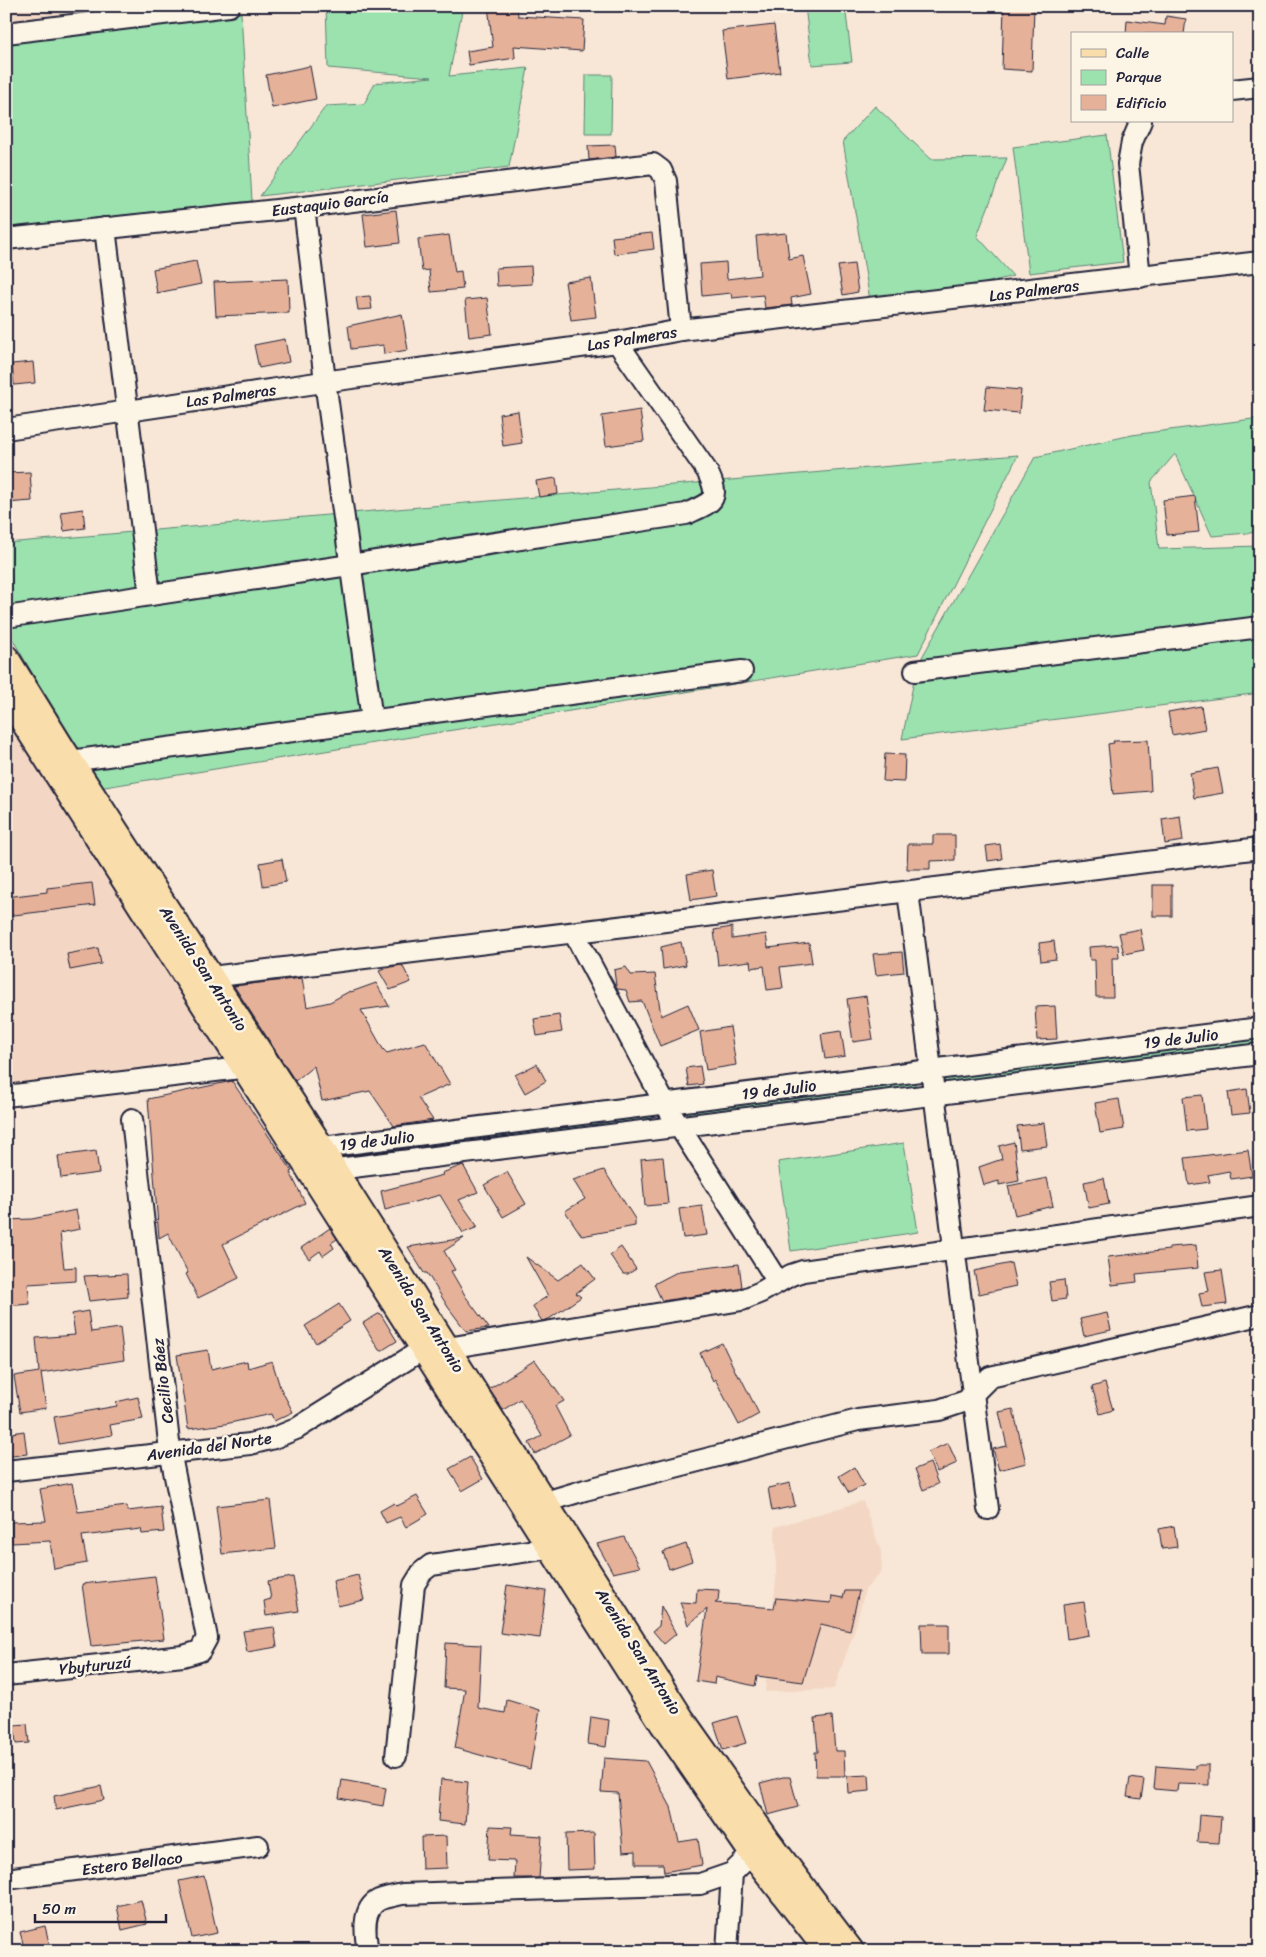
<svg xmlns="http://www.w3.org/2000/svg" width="1266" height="1957" font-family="Sriracha,sans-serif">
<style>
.built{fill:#f3d7c4}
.green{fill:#9ce2af;stroke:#5f8275}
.building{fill:#e6b199;stroke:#22223b}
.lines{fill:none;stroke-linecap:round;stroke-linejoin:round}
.minor-casing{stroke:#22223b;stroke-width:24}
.major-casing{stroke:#22223b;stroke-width:29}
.minor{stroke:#fcf5e5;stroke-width:20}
.major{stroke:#f9ddab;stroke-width:25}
.labels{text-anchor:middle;stroke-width:5;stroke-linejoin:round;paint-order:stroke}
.street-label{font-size:16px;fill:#22223b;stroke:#fcf5e5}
</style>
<rect width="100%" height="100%" fill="#f8e7d6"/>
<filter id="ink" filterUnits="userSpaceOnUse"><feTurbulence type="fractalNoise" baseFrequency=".02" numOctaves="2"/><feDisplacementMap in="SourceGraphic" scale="10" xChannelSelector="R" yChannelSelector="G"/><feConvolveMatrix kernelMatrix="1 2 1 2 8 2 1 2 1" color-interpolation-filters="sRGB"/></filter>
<g filter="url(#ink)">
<g class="built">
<polygon points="6,6 109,6 6,21"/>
<polygon points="6,717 228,1062 6,1090"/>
<polygon points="863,1501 881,1551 882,1571 865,1590 854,1632 834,1689 765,1692 776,1578 775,1527"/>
</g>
<g class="green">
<polygon points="326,6 463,6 449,76 528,68 509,167 260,196 326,106 364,104 375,83 432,77 328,68"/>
<polygon points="805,6 845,6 852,62 812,65"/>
<polygon points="241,13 252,201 6,228 6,43"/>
<polygon points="586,75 612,75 611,134 585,134"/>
<polygon points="875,106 931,159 1007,158 977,236 1013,276 872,312 843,141"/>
<polygon points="1107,135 1123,262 1029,273 1013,147"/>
<polygon points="1260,418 1260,532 1212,536 1175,454 1151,482 1159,549 1260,546 1260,693 902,739 917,666 1035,457 1132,435"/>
<polygon points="1018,455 918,654 99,788 6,628 6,543"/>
<polygon points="1260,1037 1260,1044 946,1084 944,1082 946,1077"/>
<polygon points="912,1081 916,1083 913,1088 691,1115 686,1112 687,1109"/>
<polygon points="649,1113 653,1117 650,1121 348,1158 346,1157 347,1153"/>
<polygon points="904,1143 918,1232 791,1251 778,1162"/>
</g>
<g class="building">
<polygon points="488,6 517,6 518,16 584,20 582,51 514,46 515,58 469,65 467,51 493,47"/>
<polygon points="1004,6 1034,6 1032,71 1002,69"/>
<polygon points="1166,16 1186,19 1184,34 1126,34 1127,20 1165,25"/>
<polygon points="774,25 780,72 728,79 722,31"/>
<polygon points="310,66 316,99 272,108 266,75"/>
<polygon points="615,145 616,157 589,160 588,146"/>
<polygon points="396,210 400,243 367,247 363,214"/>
<polygon points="652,233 654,249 614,254 612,237"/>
<polygon points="786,233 789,259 803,256 811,294 791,298 792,305 765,308 763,295 732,298 731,293 702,296 700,264 726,262 727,279 760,275 756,236"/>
<polygon points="449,235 455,272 461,271 463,289 431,292 429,270 422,271 418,239"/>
<polygon points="196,261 201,284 157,293 153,269"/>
<polygon points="854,264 858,292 843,295 838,266"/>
<polygon points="531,266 532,284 497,286 496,268"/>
<polygon points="591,278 596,317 571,320 565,282"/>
<polygon points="288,279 289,313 216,316 214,282"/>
<polygon points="370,296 372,309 358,310 356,297"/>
<polygon points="487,298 492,334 469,337 465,300"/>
<polygon points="402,314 408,350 384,354 383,345 351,349 348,326"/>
<polygon points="285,339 289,362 259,368 254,345"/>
<polygon points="33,362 35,383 14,385 12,364"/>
<polygon points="987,387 1021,390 1019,413 984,410"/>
<polygon points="640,410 644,441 606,446 602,416"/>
<polygon points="518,411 522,443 503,446 499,414"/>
<polygon points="30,472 32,501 6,503 6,473"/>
<polygon points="556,478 558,494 539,497 536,481"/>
<polygon points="1195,496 1199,532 1167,535 1163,500"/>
<polygon points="83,509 85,528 64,531 61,512"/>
<polygon points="1201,706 1205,729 1172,735 1168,712"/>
<polygon points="1148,740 1151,791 1113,794 1108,744 1114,743 1113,741"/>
<polygon points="885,754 905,755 904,782 883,781"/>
<polygon points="1218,768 1223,793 1194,798 1190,773"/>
<polygon points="1180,816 1183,841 1165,844 1162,819"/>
<polygon points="933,835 955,835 955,860 930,861 930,869 907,869 908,844 933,844"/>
<polygon points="1000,844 1002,859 988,861 986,846"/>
<polygon points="282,859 286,882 263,886 260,863"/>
<polygon points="712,870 716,896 691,900 687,874"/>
<polygon points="92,883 95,905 6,916 6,897 47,892 47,888"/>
<rect x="1153" y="885" width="19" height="31"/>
<polygon points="732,927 732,939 766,934 768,948 809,943 812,963 780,967 783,988 767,990 764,966 751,968 750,961 718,965 714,930"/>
<polygon points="1140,929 1144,950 1124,954 1119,933"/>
<polygon points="1054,941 1056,959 1041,961 1039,943"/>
<polygon points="681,942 686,965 663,969 661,947"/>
<polygon points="1118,945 1119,958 1112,958 1113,997 1096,997 1095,960 1090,960 1089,947"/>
<polygon points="98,948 101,964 70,970 67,954"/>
<polygon points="902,952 904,972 876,975 873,954"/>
<polygon points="402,965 411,982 390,990 379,971 391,967"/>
<polygon points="626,967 631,975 655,974 661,1016 688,1004 699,1030 660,1046 642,1001 630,1002 626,990 617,989 616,986 614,970"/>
<polygon points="302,978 307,1007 330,1002 350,991 351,992 376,983 389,1006 361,1010 383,1049 387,1053 425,1042 450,1084 418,1098 433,1120 394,1126 370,1091 322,1101 314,1066 295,1081 234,986"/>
<polygon points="866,996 873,1039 853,1042 847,999"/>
<polygon points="1055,1006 1057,1039 1037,1040 1035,1007"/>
<polygon points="559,1015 562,1032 537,1036 534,1019"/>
<polygon points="730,1027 736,1065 706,1070 700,1032"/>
<polygon points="841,1031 845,1056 825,1059 821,1034"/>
<polygon points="537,1064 546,1081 525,1093 515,1075"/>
<polygon points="700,1066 703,1084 689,1086 686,1068"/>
<polygon points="232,1081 292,1171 290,1172 305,1203 223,1244 239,1278 198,1298 186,1274 188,1273 168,1233 159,1238 148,1099"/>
<polygon points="1247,1089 1250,1113 1231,1115 1228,1092"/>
<polygon points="1202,1095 1206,1129 1187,1131 1183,1097"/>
<polygon points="1119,1099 1124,1129 1100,1133 1095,1103"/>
<polygon points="1044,1123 1047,1146 1020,1149 1017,1126"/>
<polygon points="1014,1142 1019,1181 999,1185 999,1181 984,1185 979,1167 1002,1159 999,1146"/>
<polygon points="1248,1150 1252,1176 1231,1179 1229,1171 1208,1175 1210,1182 1189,1185 1185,1158"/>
<polygon points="96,1151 99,1173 61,1178 58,1156"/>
<polygon points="663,1157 668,1204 645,1206 641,1159"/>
<polygon points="463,1165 478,1192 459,1200 478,1227 463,1233 440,1195 385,1210 381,1191 443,1175 442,1173"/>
<polygon points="604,1170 635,1219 635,1226 582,1236 565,1211 585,1199 573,1180"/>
<polygon points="507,1172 526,1204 503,1217 484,1185"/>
<polygon points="1047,1178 1053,1206 1015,1215 1008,1186"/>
<polygon points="1104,1178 1109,1204 1089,1208 1084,1182"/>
<polygon points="702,1206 707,1235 683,1238 679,1209"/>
<polygon points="76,1210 80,1229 60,1233 64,1268 76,1267 76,1281 28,1284 30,1304 6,1306 6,1248 9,1248 6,1220 32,1219"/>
<polygon points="330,1228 337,1239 331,1243 334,1248 323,1256 320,1251 309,1259 301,1248"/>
<polygon points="464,1238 444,1251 455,1270 451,1271 466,1297 489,1328 466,1331 448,1307 427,1273 424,1273 408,1247"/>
<polygon points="1196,1245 1198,1268 1136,1274 1137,1282 1112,1285 1108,1257 1169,1250 1169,1247"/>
<polygon points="621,1247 636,1269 628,1274 623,1274 610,1255"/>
<polygon points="526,1257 558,1280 583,1263 595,1279 576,1293 581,1297 549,1319 542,1321 532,1306 548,1296"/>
<polygon points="1011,1263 1016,1286 979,1294 974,1271"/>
<polygon points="739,1264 742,1287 739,1289 662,1301 654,1284 679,1271"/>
<polygon points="1222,1270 1227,1304 1202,1307 1199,1293 1209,1291 1205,1272"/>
<polygon points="127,1274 128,1297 89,1301 84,1276"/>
<polygon points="1064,1280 1066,1299 1052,1301 1049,1282"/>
<polygon points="339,1304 350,1321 316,1343 305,1326"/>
<polygon points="88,1311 91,1332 120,1328 124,1360 41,1373 46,1408 20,1412 14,1376 39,1372 36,1338 75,1335 72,1314"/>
<polygon points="380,1313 397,1341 381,1351 379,1350 363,1323"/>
<polygon points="1107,1313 1111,1330 1084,1336 1080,1319"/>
<polygon points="722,1343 738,1377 740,1376 759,1414 739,1425 715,1379 713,1381 700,1353"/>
<polygon points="208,1350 211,1369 247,1361 248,1368 272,1361 280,1387 293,1412 274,1421 271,1414 225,1424 188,1429 177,1355"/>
<polygon points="535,1360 564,1401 555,1406 570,1435 535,1454 529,1443 542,1436 520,1399 503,1410 489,1389"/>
<polygon points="1105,1383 1113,1410 1100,1414 1092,1387"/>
<polygon points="138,1397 143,1419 110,1425 112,1435 59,1444 54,1417 117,1406 116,1402"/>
<polygon points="1013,1409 1026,1463 999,1470 993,1449 1007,1446 999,1412"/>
<polygon points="24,1431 27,1454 6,1457 6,1434"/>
<polygon points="948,1443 957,1463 937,1472 928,1452"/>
<polygon points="470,1457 483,1479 462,1491 449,1469"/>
<polygon points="930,1463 938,1484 923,1490 915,1469"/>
<polygon points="854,1467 864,1485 849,1493 839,1476"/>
<polygon points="72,1483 78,1512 127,1506 128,1511 161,1507 164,1532 142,1534 141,1529 82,1536 87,1563 54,1569 50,1541 12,1543 11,1522 46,1521 40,1489"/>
<polygon points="790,1483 795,1506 772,1511 768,1488"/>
<polygon points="417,1496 428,1514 406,1527 400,1517 386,1523 380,1511 394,1503 397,1506"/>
<polygon points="270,1500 276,1548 222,1554 216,1506"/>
<polygon points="1174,1526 1177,1547 1162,1549 1159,1529"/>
<polygon points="624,1537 640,1567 613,1573 597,1544"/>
<polygon points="686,1544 692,1561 669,1569 663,1552"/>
<polygon points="358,1575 364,1600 338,1606 333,1581"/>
<polygon points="155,1576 164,1639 91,1646 82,1584"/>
<polygon points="293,1577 299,1611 266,1616 264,1601 271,1599 268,1581"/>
<polygon points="507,1585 546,1591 540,1638 500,1633"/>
<polygon points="697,1589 719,1590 718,1601 715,1603 774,1608 776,1598 831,1603 832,1596 843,1598 845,1591 859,1591 850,1631 821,1624 803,1682 757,1676 755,1686 715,1677 714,1684 696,1681 707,1609 688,1625 680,1602 696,1603"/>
<polygon points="1084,1602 1089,1635 1067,1639 1063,1605"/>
<polygon points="661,1606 676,1634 664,1644 653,1631 659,1626"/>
<polygon points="921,1624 949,1624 949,1654 922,1654"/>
<polygon points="274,1627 277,1647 247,1652 243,1631"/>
<polygon points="446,1643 481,1645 478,1708 505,1713 507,1700 540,1710 530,1769 455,1748 465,1689 444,1688"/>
<polygon points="737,1716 746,1743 723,1750 714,1723"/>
<polygon points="832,1716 835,1751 844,1751 845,1776 816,1776 815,1752 818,1752 815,1718"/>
<polygon points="591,1717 609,1720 606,1747 588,1744"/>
<polygon points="27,1724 29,1743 16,1744 14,1725"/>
<polygon points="604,1758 646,1761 671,1807 679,1842 698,1839 702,1865 664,1872 663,1864 636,1864 636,1851 623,1852 618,1793 601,1792"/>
<polygon points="1196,1765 1209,1765 1209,1785 1178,1784 1177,1791 1154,1789 1156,1766 1196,1769"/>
<polygon points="869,1775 870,1791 848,1793 847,1776"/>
<polygon points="783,1777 790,1777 798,1807 768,1815 760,1783"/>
<polygon points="1130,1778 1144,1780 1141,1799 1127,1797"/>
<polygon points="441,1779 468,1782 465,1824 438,1821"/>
<polygon points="342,1780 386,1788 383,1806 339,1798"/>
<polygon points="101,1786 104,1800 56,1810 54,1796"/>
<polygon points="1199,1815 1221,1817 1219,1843 1197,1842"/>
<polygon points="490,1826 512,1827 511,1834 542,1836 539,1878 514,1878 515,1861 488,1860"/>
<polygon points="594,1833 595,1869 567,1870 566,1834"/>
<polygon points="446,1836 447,1868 422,1869 421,1837"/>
<polygon points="204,1876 217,1933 192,1938 179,1881"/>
<polygon points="141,1900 147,1924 122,1930 117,1906"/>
<polygon points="45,1926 51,1951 25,1951 20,1932"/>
</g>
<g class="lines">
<defs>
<g id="minor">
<polyline points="6,33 229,6"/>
<polyline points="1232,90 1260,87"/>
<polyline points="304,207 325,381 372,720"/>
<polyline points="105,228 150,595"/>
<polyline points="6,239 304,207 653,164 661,170 666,181 681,330"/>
<polyline points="1140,277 1128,164 1132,142 1141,121"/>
<polyline points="6,429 330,381 617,342 681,330 1260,262"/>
<path d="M 6,617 L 686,514 C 712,502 722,501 707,471 L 617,342"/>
<polyline points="915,671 1260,627"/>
<polyline points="70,761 742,671"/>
<polyline points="908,892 988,1509"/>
<polyline points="574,933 665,1104 778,1282"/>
<polyline points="211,977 1260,848"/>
<polyline points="6,1096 257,1066"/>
<polyline points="307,1149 1260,1028"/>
<polyline points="321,1171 1260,1054"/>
<polyline points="6,1471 250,1444 274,1438 296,1429 425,1348 447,1348 742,1300 761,1292 791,1275 803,1271 1260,1206"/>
<polyline points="532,1506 585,1490 858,1420 939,1410 966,1401 990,1377 1260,1315"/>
<polyline points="6,1675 183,1656 200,1651 207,1638 170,1451 132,1119"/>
<polyline points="396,1756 414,1585 422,1572 431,1565 564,1546"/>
<polyline points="6,1879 258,1846"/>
<path d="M 368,1951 C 365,1935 361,1909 379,1900 C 385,1897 395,1896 402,1894 L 700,1884 L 732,1873 L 763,1843"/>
<polyline points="727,1951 732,1873"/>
</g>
<g id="major">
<polyline points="6,658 63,750 321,1147 334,1170 682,1720 767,1840 851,1951"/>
<polyline points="6,694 663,1724 752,1853 828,1951"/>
</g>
</defs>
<use href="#minor" class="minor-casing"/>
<use href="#major" class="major-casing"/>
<use href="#minor" class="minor"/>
<use href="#major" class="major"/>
</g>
</g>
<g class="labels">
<g class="street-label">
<text transform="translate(330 203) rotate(-7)" y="6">Eustaquio García</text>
<text transform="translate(1034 290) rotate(-7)" y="6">Las Palmeras</text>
<text transform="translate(632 338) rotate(-9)" y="6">Las Palmeras</text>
<text transform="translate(231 395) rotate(-8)" y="6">Las Palmeras</text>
<text transform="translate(204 968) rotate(57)" y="6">Avenida San Antonio</text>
<text transform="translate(1181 1038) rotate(-7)" y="6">19 de Julio</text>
<text transform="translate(779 1089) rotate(-7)" y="6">19 de Julio</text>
<text transform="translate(377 1140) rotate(-7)" y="6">19 de Julio</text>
<text transform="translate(422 1309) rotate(58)" y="6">Avenida San Antonio</text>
<text transform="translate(162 1381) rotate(-97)" y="6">Cecilio Báez</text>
<text transform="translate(209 1446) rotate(-8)" y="6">Avenida del Norte</text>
<text transform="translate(639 1651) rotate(58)" y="6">Avenida San Antonio</text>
<text transform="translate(95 1665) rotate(-6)" y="6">Ybyturuzú</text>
<text transform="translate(132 1863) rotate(-7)" y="6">Estero Bellaco</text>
</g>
</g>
<rect width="1266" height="1957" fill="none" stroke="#fcf5e5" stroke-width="25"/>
<rect x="12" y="12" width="1241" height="1932" fill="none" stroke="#22223b" stroke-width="2" filter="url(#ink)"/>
<rect x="1071" y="32" width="162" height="90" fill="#fcf5e5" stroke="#a5a1a1"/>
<rect x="1081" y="49" width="25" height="8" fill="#f9ddab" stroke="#a5a1a1"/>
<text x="1116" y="58" font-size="15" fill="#22223b">Calle</text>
<rect x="1081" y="70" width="25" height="15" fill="#9ce2af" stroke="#a5a1a1"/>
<text x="1116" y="82" font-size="15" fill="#22223b">Parque</text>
<rect x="1081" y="95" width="25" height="15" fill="#e6b199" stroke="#a5a1a1"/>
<text x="1116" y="108" font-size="15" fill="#22223b">Edificio</text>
<path d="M35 1914v8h131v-8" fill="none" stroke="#22223b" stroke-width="2.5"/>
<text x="42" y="1914" font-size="15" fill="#22223b" stroke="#fcf5e5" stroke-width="4" paint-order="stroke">50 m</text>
</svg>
